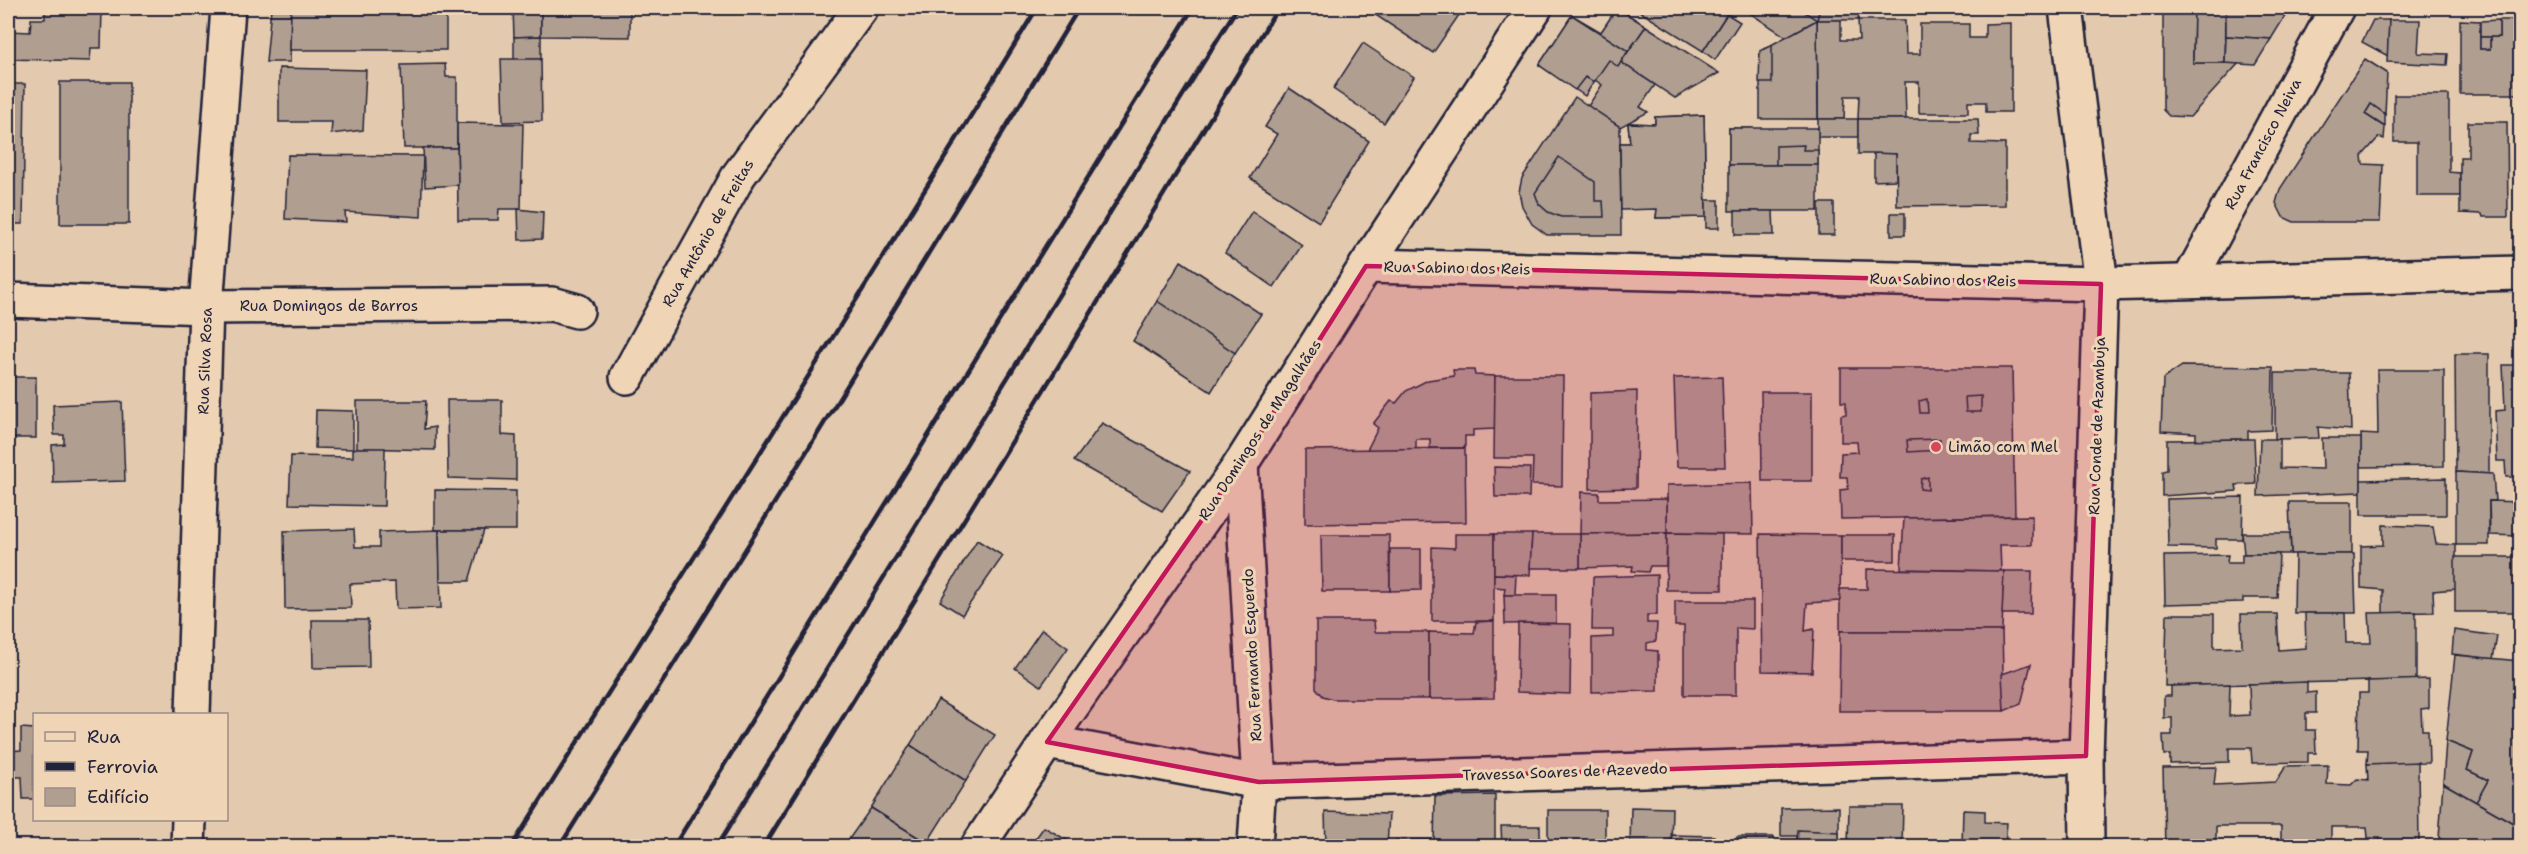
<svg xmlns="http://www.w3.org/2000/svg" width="2528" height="854" font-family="'Shantell Sans',sans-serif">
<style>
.building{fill:#b09e90;stroke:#22223b;stroke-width:1.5}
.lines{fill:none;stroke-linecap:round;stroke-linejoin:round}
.street-casing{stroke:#22223b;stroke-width:38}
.street{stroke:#efd5b6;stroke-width:33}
.rail{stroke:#22223b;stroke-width:4.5}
.marked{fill:#c2185b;fill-opacity:0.2;stroke:#c2185b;stroke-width:4.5;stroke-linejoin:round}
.poi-dot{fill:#d1495b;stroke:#efd5b6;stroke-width:2}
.labels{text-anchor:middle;stroke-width:6;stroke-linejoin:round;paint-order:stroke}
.street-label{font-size:15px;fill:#22223b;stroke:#efd5b6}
.poi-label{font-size:15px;fill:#22223b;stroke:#efd5b6;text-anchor:start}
</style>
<rect width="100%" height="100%" fill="#e3caae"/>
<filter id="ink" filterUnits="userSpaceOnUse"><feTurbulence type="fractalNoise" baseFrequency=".0167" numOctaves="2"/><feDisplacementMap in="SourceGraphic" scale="12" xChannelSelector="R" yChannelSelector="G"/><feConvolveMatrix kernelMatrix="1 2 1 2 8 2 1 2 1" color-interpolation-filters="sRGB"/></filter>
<g filter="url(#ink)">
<g class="building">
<polygon points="45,8 102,8 101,48 91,48 90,61 8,59 8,31 30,32 31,19 45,19"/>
<polygon points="271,8 291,8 290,62 266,62"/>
<polygon points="291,8 446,8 446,50 290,50"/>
<polygon points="513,8 541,8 541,36 514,37"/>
<polygon points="541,8 630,8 630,37 541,36"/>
<polygon points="1369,8 1448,8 1459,15 1433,53 1368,10"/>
<polygon points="1448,8 1464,8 1459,15"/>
<polygon points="1617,8 1646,26 1628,51 1601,32"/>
<polygon points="1617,8 1646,26 1621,62 1655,85 1640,107 1648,112 1620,127 1588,106 1602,85 1595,80 1585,96 1539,65 1572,15 1601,32"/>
<polygon points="1634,8 1727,8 1730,9 1703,51"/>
<polygon points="1742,8 1799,8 1817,20 1786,37"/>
<polygon points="1799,8 1820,8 1817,20"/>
<polygon points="1820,8 1860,8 1858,20 1817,20"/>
<polygon points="2163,8 2194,8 2193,63 2239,63 2190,117 2169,116 2163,110"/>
<polygon points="2194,8 2226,8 2225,63 2193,63"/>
<polygon points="2226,8 2290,8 2271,39 2226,36"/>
<polygon points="2379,8 2427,8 2427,10 2378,10"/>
<polygon points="2427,8 2474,8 2474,11 2427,10"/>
<rect x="2474" y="8" width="46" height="3"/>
<polygon points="1727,14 1740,22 1715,60 1703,51"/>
<polygon points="1572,15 1628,51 1618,67 1609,60 1594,82 1585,77 1575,90 1539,65"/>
<polygon points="1817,20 1841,20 1841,40 1859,40 1858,20 1905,20 1906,54 1920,54 1920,24 1969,24 1969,38 1985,38 1985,24 2011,23 2011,112 1986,112 1986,102 1968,102 1968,113 1919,113 1919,82 1905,82 1906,119 1858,119 1859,96 1845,96 1844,119 1818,119"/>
<polygon points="1817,20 1818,119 1772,118 1772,45"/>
<polygon points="1817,20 1818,119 1760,119 1760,51"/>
<polygon points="2373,20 2389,20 2388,56 2362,42"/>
<polygon points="2389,20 2420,20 2418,53 2448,54 2447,65 2387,62"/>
<polygon points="2460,20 2480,21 2480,49 2490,49 2490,37 2499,37 2499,20 2519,20 2520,94 2460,94"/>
<polygon points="2499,20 2499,37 2480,37 2480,21"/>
<polygon points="1646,26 1719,73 1675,98 1621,62"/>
<polygon points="541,36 541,59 514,60 514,37"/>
<polygon points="2226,36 2271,39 2255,65 2225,63"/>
<rect x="2480" y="37" width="10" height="12"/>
<polygon points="1363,43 1414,77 1384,123 1333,89"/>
<polygon points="1772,45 1772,83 1759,83 1760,51"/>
<polygon points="501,59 541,59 542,121 503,122"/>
<polygon points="2365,59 2387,73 2385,114 2371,104 2365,114 2385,127 2384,139 2379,137 2362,156 2363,164 2383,165 2380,222 2294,222 2283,217 2276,203 2280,189"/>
<polygon points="445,64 446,77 457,77 457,148 404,148 401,65"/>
<polygon points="279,68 366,70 363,130 331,134 332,122 279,122"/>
<rect x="60" y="82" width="69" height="142"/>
<polygon points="8,84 25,84 23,224 8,224"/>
<polygon points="1289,88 1369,141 1319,222 1250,178 1277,134 1265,127"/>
<polygon points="2394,95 2449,95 2449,172 2460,173 2460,196 2417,196 2417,142 2394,142"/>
<polygon points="1575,97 1620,127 1621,235 1547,235 1532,224 1522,206 1519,192 1522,178"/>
<polygon points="2371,104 2385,114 2385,127 2365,114"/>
<polygon points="1704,115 1706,217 1656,218 1657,209 1631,209 1631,190 1621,190 1620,143 1630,143 1628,123 1655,124 1655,117"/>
<polygon points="1704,115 1706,217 1656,218 1657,209 1621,210 1620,143 1630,143 1628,123 1655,124 1655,117"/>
<rect x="1818" y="119" width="40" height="18"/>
<polygon points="1858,119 1978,119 1979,135 1971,135 1971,143 2005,144 2005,205 1897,206 1896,154 1858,154"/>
<polygon points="2468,122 2507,122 2508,217 2483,217 2482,214 2460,213 2460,157 2468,157"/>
<polygon points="457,123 523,124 521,209 499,209 498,220 458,220"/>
<polygon points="1729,128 1751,128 1752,165 1729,165"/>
<rect x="1729" y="128" width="89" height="37"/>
<polygon points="1804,145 1803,150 1818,150 1818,165 1776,165 1776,146"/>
<polygon points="423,148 457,148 458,185 425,187"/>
<polygon points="1874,153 1896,154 1896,180 1874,181"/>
<polygon points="288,155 423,156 421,217 345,212 346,222 285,219"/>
<polygon points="1559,157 1595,182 1595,201 1603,201 1604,217 1561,217 1548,212 1539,204 1535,193"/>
<rect x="1729" y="165" width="89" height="46"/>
<rect x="1706" y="200" width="13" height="28"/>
<rect x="1819" y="203" width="15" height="32"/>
<polygon points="518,209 543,212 542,239 519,240"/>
<polygon points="1252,211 1302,245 1274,287 1225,253"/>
<polygon points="1735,211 1773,211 1774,235 1735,235"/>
<rect x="1891" y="213" width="14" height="22"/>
<polygon points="1181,261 1261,314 1235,353 1157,301"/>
<polygon points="1157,301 1235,353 1211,392 1133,341"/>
<polygon points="2455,354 2489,354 2489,474 2456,472"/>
<polygon points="2503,365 2520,365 2520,477 2506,477 2505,461 2497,461 2495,411 2505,410"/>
<polygon points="2182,366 2273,367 2272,430 2248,431 2248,439 2196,440 2196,433 2161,431 2163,379"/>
<polygon points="1841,368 2012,368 2015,516 1841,519 1840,490 1848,489 1847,477 1840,477 1841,453 1858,452 1857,442 1841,442 1841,415 1846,414 1846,402 1841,402"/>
<polygon points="1453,370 1474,370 1475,375 1495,376 1495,429 1473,430 1473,436 1465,436 1465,448 1430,448 1430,439 1416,439 1416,449 1367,450 1378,428 1373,424 1391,401 1396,403 1406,391 1428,380 1454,376"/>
<polygon points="2377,370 2444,370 2444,466 2361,467 2361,434 2378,435"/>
<polygon points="2275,373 2349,373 2351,430 2318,427 2319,438 2275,439"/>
<polygon points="1495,376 1563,376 1562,486 1532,485 1533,458 1494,458"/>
<rect x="8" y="377" width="28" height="61"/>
<polygon points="1722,377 1725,467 1677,467 1674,378"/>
<polygon points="1637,391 1636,488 1590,489 1590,393"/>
<polygon points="1761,392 1812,392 1812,481 1762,481"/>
<polygon points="1981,396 1981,412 1966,412 1965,397"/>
<polygon points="1927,399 1928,413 1920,413 1919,401"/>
<polygon points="447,400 502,400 502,435 516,436 516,480 448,478"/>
<polygon points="357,401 426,401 424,429 435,427 435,450 357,448"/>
<polygon points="122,402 125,481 53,483 52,445 64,444 64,435 54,435 53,405"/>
<polygon points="316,410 353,411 353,449 315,448"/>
<polygon points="1102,423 1190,471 1162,511 1074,461"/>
<polygon points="2322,438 2361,438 2361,492 2258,496 2260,439 2280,439 2280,468 2323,469"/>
<polygon points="1940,439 1939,450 1908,452 1907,440"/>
<polygon points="2248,439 2254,439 2256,484 2236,485 2237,491 2162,496 2162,471 2167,470 2167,440"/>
<polygon points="357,448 385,448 384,506 289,504 291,456 353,457 353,449"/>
<polygon points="1465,448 1466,522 1305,524 1305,450"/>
<polygon points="1494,467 1530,468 1529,497 1495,497"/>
<polygon points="2456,472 2493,474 2495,501 2489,501 2489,545 2456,545"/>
<polygon points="1928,477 1928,490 1920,489 1921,479"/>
<polygon points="2446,478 2446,515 2361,515 2361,480"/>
<polygon points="1752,483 1753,534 1667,533 1667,485"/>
<polygon points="435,490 516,491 516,530 435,530"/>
<polygon points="1581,492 1599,493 1599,500 1667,499 1667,533 1580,534"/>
<polygon points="2243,497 2242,539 2216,539 2216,548 2168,547 2167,499"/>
<polygon points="2489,501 2520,502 2520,536 2490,535"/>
<polygon points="2289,502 2352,502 2352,554 2291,554"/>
<polygon points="2032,516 2032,545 2000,545 2001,571 1901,569 1904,518"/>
<polygon points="2383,525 2433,527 2436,544 2456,545 2456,589 2433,591 2434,612 2383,613 2383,590 2361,588 2361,546 2383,545"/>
<polygon points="354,529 355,547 379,547 379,532 439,530 441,608 396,609 395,582 350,584 351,608 285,609 284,531"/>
<polygon points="439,530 484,530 469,581 440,581"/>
<polygon points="1667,533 1666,566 1650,566 1648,572 1632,571 1633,566 1580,568 1580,534"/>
<polygon points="1667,533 1722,534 1722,590 1666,590"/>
<polygon points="2242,533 2290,533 2291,554 2244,554"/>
<polygon points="1455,534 1494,534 1494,621 1432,621 1432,547 1455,548"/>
<polygon points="1494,534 1532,534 1530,575 1494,574"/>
<polygon points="1532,534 1580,534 1580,568 1530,568"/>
<polygon points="1760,534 1841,535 1840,601 1807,603 1805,631 1814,629 1812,672 1762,671"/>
<polygon points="1321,535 1389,535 1390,591 1322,591"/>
<rect x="1841" y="535" width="54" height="26"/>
<polygon points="977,540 1003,556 962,615 940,601"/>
<polygon points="1390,549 1421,549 1421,590 1390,591"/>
<polygon points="2242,554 2279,554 2277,598 2243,598 2243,602 2165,604 2164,556 2228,555 2227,563 2242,563"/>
<polygon points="2295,554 2354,554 2356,613 2294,613"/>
<rect x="2455" y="557" width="65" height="55"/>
<polygon points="1867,569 2004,571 2002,631 1840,631 1840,589 1867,589"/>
<polygon points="2004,571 2032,571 2031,614 2002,614"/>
<polygon points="1494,574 1516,575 1515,595 1504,595 1505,588 1494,587"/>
<polygon points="1657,575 1657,615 1647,615 1647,623 1657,623 1656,641 1647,643 1647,650 1658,651 1658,691 1592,692 1592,638 1613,637 1613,630 1592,630 1593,577"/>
<polygon points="1504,595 1556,595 1556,623 1505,624"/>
<polygon points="1675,601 1753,601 1753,629 1736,628 1736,695 1684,695 1684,626 1675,626"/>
<polygon points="2416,612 2416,680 2165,686 2167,614 2214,614 2214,648 2242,647 2241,614 2277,614 2279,650 2306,648 2305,613 2345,613 2346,643 2371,643 2369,613"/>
<polygon points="312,620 368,620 369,667 313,668"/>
<polygon points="1316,621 1374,621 1375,632 1429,632 1429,699 1333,699 1323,696 1316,688"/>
<polygon points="1494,621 1494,698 1429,699 1429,632 1474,633 1476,622"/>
<polygon points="1518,623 1571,624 1570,694 1517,692"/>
<polygon points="1042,629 1068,648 1041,686 1015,668"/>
<polygon points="2454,630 2497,636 2493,659 2452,654"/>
<polygon points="1840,631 2002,631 2004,711 1839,711"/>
<polygon points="2455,655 2520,661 2520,827 2476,802 2488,780 2467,770 2473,752 2446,741"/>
<polygon points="2031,664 2021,704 2004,711 2002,674"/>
<polygon points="2429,679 2429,708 2421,709 2422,730 2428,730 2429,763 2367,764 2368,750 2358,750 2359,693 2368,693 2368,681"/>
<polygon points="2307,682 2307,693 2316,692 2316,713 2306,713 2306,730 2315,730 2316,753 2308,753 2308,762 2252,763 2251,748 2229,748 2229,762 2170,764 2170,755 2164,755 2163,735 2172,735 2172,718 2164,718 2164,696 2171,696 2171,686 2230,684 2229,716 2250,715 2249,684"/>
<polygon points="938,700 995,735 966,781 910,745"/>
<polygon points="21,728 34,729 34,799 23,799 22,777 8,777 8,751 21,750"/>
<polygon points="2446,741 2473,752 2467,770 2488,780 2476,802 2443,783"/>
<polygon points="910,745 966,781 927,843 871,808"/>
<polygon points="2418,762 2419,846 2380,846 2380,838 2368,838 2367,827 2331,827 2331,843 2281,843 2281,826 2216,826 2216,839 2201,839 2201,846 2165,846 2163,768 2216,767 2214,785 2276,782 2286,766 2328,765 2327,784 2351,785 2357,779 2368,780 2367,764"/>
<polygon points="2443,783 2520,827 2520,846 2453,846 2439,838"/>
<polygon points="1495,795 1495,846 1434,846 1435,796"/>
<polygon points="1849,806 1903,806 1902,846 1848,846"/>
<polygon points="1631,807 1672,808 1671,846 1630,846"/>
<polygon points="1839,807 1839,846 1797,846 1797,836 1781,836 1781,808"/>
<polygon points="871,808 927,843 924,846 844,846"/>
<rect x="1548" y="810" width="57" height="36"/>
<polygon points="1963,810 1985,811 1985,822 2007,823 2005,846 1962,846"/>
<polygon points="1325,812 1389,814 1387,846 1326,846"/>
<polygon points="1501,826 1540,826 1540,846 1502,846"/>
<polygon points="1044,827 1072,843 1070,846 1030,846"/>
<polygon points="1798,830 1839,832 1839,846 1797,846"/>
<polygon points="1672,835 1714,836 1714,846 1671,846"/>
<rect x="1737" y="837" width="37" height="9"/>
<rect x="1396" y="840" width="38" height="6"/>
<polygon points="1929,840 1962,841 1962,846 1928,846"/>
<polygon points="2152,845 2224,846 2152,846"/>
</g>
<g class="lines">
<defs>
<g id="street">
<polyline points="2066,8 2101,284 2086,756 2087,846"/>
<polyline points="1366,266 2101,284 2520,273"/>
<polyline points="2189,281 2337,8"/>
<polyline points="8,300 206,307 552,304 577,311"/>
<polyline points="627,377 739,175 861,8"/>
<polyline points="1241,464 1259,782 1255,846"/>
<polyline points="193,714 206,307 228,8"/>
<polyline points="1047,742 1259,782 2086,756"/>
<polyline points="188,846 189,820"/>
<polyline points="978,846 1047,742 1241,464 1366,266 1535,8"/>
</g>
</defs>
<use href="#street" class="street-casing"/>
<use href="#street" class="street"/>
<g class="rail">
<path d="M 512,846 C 687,567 866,289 1037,8"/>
<polyline points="560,846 815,438 1079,8"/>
<polyline points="674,846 1193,8"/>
<polyline points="717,846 1237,8"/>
<polyline points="764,846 1278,8"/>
</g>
</g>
</g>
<path class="marked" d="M 1366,266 L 2101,284 L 2086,756 L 1259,782 L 1047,742 L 1241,464 Z"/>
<circle class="poi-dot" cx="1936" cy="447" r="6"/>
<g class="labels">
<g class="street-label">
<text transform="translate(2263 144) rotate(-62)" y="5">Rua Francisco Neiva</text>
<text transform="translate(708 233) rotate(-60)" y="5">Rua Antônio de Freitas</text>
<text transform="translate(1457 268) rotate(1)" y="5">Rua Sabino dos Reis</text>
<text transform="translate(1943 280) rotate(1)" y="5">Rua Sabino dos Reis</text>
<text x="329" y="311">Rua Domingos de Barros</text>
<text transform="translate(205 361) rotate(-88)" y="5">Rua Silva Rosa</text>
<text transform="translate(2097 426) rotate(-88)" y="5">Rua Conde de Azambuja</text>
<text transform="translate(1260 430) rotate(-57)" y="5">Rua Domingos de Magalhães</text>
<text transform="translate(1252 655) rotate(-93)" y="5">Rua Fernando Esquerdo</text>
<text transform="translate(1565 772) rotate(-2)" y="5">Travessa Soares de Azevedo</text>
</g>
<g class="poi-label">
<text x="1948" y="452">Limão com Mel</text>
</g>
</g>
<rect width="2528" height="854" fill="none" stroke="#efd5b6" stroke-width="30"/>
<rect x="15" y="15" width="2498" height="824" fill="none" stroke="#22223b" stroke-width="2" filter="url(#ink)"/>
<rect x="33" y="713" width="195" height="108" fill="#efd5b6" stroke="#9d8d85" stroke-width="1.5"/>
<rect x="45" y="732" width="30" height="9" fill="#efd5b6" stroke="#9d8d85" stroke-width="1.5"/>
<text x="87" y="743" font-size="18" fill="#22223b">Rua</text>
<rect x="45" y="762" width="30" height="9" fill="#22223b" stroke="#9d8d85" stroke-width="1.5"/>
<text x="87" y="773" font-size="18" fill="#22223b">Ferrovia</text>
<rect x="45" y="788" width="30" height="18" fill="#b09e90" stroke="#9d8d85" stroke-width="1.5"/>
<text x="87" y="803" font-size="18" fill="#22223b">Edifício</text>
</svg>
